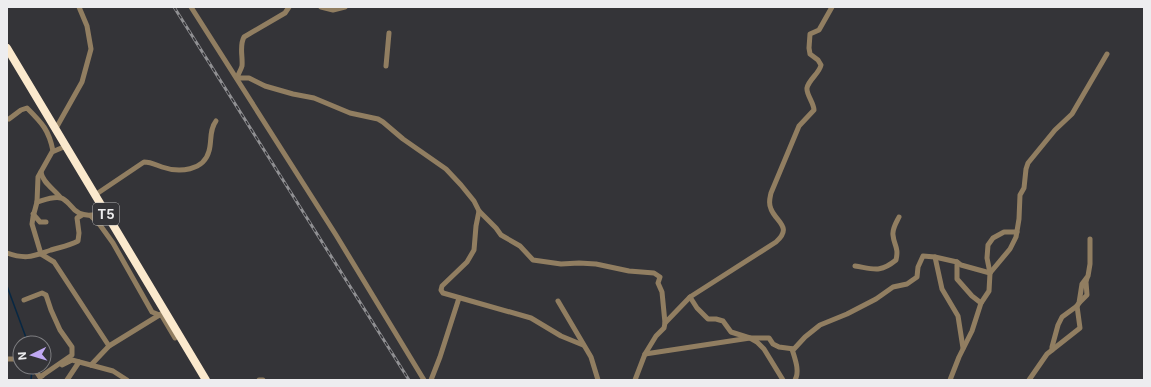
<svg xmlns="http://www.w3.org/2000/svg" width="1151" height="387" font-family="Inter,sans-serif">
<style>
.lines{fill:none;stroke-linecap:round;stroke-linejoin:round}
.stream{stroke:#072743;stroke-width:1.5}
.minor{stroke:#917e61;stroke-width:5}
.highway{stroke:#fbe9cd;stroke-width:8}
.rail-casing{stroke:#909093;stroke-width:3}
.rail{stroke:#343438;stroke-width:1.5;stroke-dasharray:4.5;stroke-linecap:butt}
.labels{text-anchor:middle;stroke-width:3.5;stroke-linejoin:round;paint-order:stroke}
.shield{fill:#343438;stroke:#b6b6b8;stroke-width:1}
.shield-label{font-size:13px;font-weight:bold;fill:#ededef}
</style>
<rect width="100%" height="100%" fill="#343438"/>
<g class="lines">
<g class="stream">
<polyline points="7,8 8,7"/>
<polyline points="7,286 28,343"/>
<polyline points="31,380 32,369"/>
</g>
<g class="minor">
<polyline points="191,7 336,235 424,380"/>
<path d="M 289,7 L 285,13 L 244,37 C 239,46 243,56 242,66 C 241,70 238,74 237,78 L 249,78 L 265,86 L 293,94 L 314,98 L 350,113 L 378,119 L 383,122 L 403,139 L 446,169 L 461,185 L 474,201 L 479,211 L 496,228 L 501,235 L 520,246 L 533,260 L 561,264 L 579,263 L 596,264 L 629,271 L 654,273 L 660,277 L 658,283 L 662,292 L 665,323"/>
<polyline points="321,7 333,10 345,7"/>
<polyline points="386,66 389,33"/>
<path d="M 9,119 L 21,110 L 27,108 C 42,123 49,130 53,151"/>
<polyline points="55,130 82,82 91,49 87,26 79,7"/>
<polyline points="66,146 52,152 38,177 37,202 33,217 32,224 41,254 54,262 109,346"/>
<path d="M 41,172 C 42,182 54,189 60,197"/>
<path d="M 95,195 L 144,162 C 151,162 156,165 162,167 C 179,173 204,171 209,151 C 212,141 209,130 216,121"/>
<path d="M 37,202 C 44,200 54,196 61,198 C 65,199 68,203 71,206 C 80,218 92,217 105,211"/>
<polyline points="479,211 476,226 474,250 467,262 442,286 441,290 443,293 531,318 561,336 583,345"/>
<polyline points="33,214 40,222 46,222"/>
<polyline points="91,216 100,225 113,243 152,312 162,316 175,338"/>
<path d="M 7,253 C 27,260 33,256 51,250 C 61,247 69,246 78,241 L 79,233 L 77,218 L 82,215"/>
<polyline points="935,257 942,289 958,316 963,348"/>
<polyline points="957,262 961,265 990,273"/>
<path d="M 855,266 C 874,269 880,273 896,260 C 899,247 894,246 893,235 C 892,229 896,223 899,217"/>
<polyline points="990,273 1010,249 1016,237 1019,219 1020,195 1024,188 1026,169 1028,163 1055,130 1072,114 1107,54"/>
<polyline points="690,297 697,308 708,319 716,319 723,321 731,332 750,338 757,342 764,349 783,380"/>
<polyline points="24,300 42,293 46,295 51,310 60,330 72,347 72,355 40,377"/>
<polyline points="558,301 591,357 598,380"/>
<polyline points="1079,303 1087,295 1086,282 1087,278"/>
<path d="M 792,349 C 795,359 800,371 795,380"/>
<polyline points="1052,350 1052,347 1058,325 1062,317 1077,306 1079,303 1082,284 1088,276 1090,264 1090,239"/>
<polyline points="645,354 750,338 769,338 773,344 779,347 794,349 805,337 820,325 847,314 876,299 893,287 907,284 917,277 918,267 923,256 935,257 957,262 957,279 972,296 981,303"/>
<polyline points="7,359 20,359"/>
<polyline points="62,365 72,360 113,371 127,380"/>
<polyline points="91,365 109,346 161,314"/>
<polyline points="33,367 40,377 42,376"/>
<polyline points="67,380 79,362"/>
<polyline points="259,380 263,380"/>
<polyline points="431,380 440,357 459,298"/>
<path d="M 635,380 L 645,354 L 656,336 L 664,328 L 665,323 L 690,297 L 776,242 C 793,227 776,222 771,209 C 768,203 770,198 771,193 L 799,126 L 814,110 C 814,103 806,94 807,88 C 809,79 819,74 821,65 L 818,60 L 810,54 L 809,48 L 810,34 L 819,30 L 832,7"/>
<polyline points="950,380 959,357 972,331 981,303 989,291 990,273 987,258 988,245 993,238 1004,232 1017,232"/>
<polyline points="1029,380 1047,354 1080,328 1077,306"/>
</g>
<polyline class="highway" points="7,48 206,380"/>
<defs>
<polyline id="rail" points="174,7 409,380"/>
</defs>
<use href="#rail" class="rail-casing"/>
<use href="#rail" class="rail"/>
</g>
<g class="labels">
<rect class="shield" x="93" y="203" width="26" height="22" rx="3"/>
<g class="shield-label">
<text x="106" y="219">T5</text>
</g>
</g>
<rect width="1151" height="387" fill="none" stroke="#ededef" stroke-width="16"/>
<g transform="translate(32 355) rotate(265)"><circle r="19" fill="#343438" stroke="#7e7e81"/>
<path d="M0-3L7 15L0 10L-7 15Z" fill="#c0a8f3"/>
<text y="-6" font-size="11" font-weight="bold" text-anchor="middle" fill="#ededef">N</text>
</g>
</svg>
